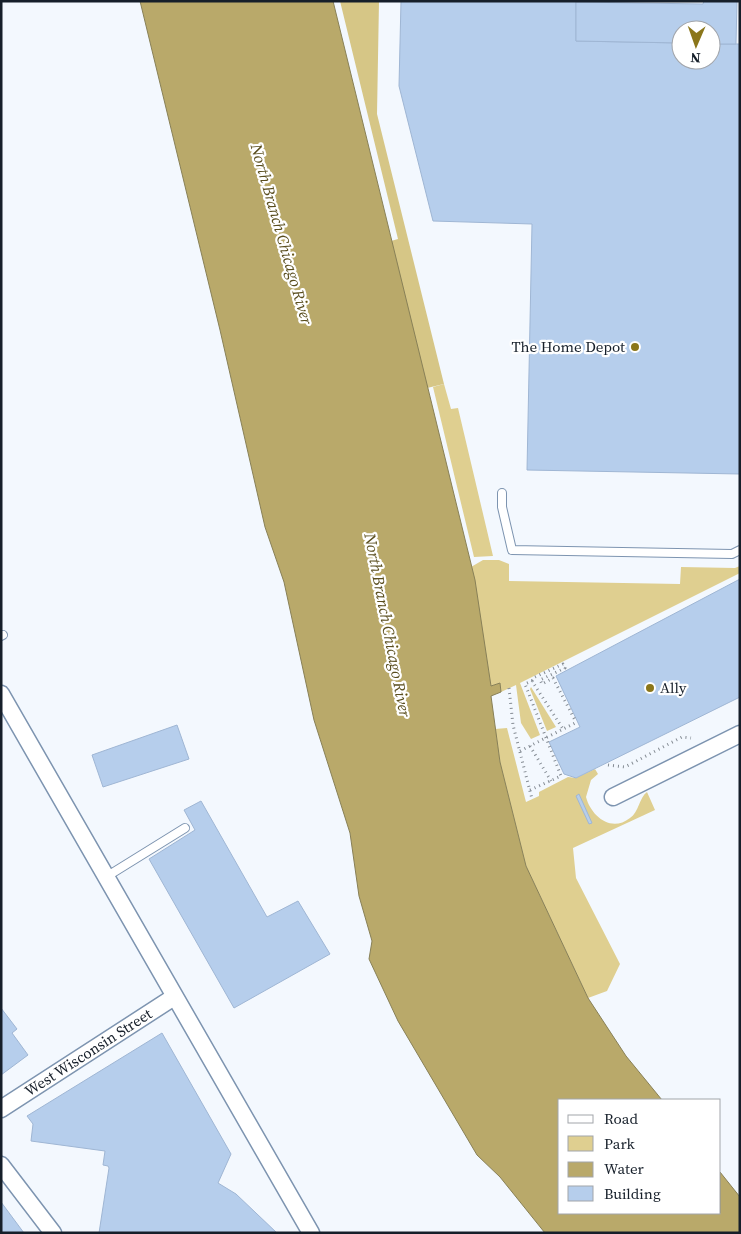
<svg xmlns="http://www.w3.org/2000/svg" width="741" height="1234" font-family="'Source Serif 4',serif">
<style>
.green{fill:#dfcf90}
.forest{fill:#d6c686}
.water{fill:#b9a96a;stroke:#888057}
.building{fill:#b6ceec;stroke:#9fb6d4}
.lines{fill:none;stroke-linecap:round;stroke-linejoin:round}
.lane-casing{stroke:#7d94b0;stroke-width:10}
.street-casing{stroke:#7d94b0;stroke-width:19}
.path{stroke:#858c94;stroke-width:3;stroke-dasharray:1 4;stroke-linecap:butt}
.lane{stroke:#fff;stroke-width:8}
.street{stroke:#fff;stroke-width:16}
.poi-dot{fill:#8b761a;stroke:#fff;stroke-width:2}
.labels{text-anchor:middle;stroke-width:4.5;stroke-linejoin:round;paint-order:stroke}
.poi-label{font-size:15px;fill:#161f2a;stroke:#fff;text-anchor:end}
.street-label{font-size:15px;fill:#161f2a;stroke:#fff}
.water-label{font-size:16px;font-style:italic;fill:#594d1d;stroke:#fff}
</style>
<rect width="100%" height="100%" fill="#f3f8fe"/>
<g class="green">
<polygon points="444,384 451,409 458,408 493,556 474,557 433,387"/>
<polygon points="483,560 499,560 509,564 509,581 680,584 681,567 735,568 740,566 740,573 520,683 540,735 531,739 521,723 516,685 501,692 500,683 491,686 471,567"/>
<polygon points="531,687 556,727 547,731 530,689"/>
<path d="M 507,728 L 526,802 L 539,796 L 539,792 L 568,777 L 576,778 L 595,769 L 598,774 L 591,780 L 586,797 C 591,816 611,833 630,818 C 639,812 639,798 647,792 L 655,810 L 573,848 L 576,878 L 620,964 L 607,991 L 588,998 L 526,866 L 500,762 L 495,729 Z"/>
</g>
<polygon class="forest" points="340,1 379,1 377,114 444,384 427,388 391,241 398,239"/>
<polygon class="water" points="140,1 333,1 475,580 491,686 500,683 501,692 491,696 500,762 526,866 588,998 626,1056 662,1100 560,1100 560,1213 720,1213 720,1172 740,1197 740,1233 545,1233 500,1177 477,1155 398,1021 369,959 372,941 359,896 350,833 314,720 284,582 265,527 220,330"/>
<g class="building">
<polygon points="401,1 576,1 576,41 681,43 681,60 711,60 711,44 740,44 740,474 527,470 532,224 433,221 399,86"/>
<polygon points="704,1 737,1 736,44 711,44 711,30 681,30 681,43 576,41 576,2 703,4"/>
<polygon points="740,579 740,697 576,778 564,774 549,742 580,727 556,676"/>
<polygon points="177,725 189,759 103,787 92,755"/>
<polygon points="579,794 592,823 589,824 576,796"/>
<polygon points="201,801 267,917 298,901 330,954 234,1008 149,859 195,830 184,810"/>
<polygon points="1,1008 17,1029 12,1033 28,1055 1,1075"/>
<polygon points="162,1033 231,1154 218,1183 236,1194 277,1233 99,1233 109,1168 108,1166 103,1165 105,1151 31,1141 33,1124 27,1116"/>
<polygon points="1,1202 24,1233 1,1233"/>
</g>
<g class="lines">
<defs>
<g id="lane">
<polyline points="502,493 502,507 512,550 732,554 740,550"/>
<polyline points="1,636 3,635"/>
<polyline points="106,877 185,828"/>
</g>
<g id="street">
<polyline points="1,694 311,1233"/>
<polyline points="613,797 740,734"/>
<path id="s1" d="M 1,1109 L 174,997"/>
<polyline points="1,1165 53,1233"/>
</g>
</defs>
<use href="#lane" class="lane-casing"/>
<use href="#street" class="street-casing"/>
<g class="path">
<polyline points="532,681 535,677 563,664 565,668 540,680 542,684 553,678 576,722"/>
<polyline points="509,688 513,725 532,799"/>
<polyline points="530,746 551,781"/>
<polyline points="520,751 577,722"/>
<polyline points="608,765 625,767 682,737 691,738"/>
<polyline points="530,790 561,776 525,684 532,681 563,729"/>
</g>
<use href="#lane" class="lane"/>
<use href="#street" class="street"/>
</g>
<g class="poi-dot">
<circle cx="635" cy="347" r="5"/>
<circle cx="650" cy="688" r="5"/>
</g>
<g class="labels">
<g class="poi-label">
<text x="625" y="352">The Home Depot</text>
<text x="660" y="693" text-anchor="start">Ally</text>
</g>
<g class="street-label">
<text dy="5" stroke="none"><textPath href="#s1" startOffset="104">West Wisconsin Street</textPath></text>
</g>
<g class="water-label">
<text transform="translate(282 234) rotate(74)" y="6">North Branch Chicago River</text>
<text transform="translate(388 625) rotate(79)" y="6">North Branch Chicago River</text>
</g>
</g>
<rect width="741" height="1234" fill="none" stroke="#161f2a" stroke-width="5"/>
<rect x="558" y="1099" width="162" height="115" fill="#ffffff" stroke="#a2a5aa"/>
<rect x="568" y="1115" width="25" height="8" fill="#ffffff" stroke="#a2a5aa"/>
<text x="604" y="1124" font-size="15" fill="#161f2a">Road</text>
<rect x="568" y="1136" width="25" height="15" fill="#dfcf90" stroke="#a2a5aa"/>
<text x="604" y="1149" font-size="15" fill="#161f2a">Park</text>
<rect x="568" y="1162" width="25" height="15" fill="#b9a96a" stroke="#a2a5aa"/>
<text x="604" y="1174" font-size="15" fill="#161f2a">Water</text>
<rect x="568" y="1186" width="25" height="15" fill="#b6ceec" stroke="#a2a5aa"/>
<text x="604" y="1199" font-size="15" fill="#161f2a">Building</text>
<g transform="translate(696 45) rotate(182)"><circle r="24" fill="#ffffff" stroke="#a2a5aa"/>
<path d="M0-4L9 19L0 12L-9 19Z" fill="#8b761a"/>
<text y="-8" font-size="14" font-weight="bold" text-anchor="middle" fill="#161f2a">N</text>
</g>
</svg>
